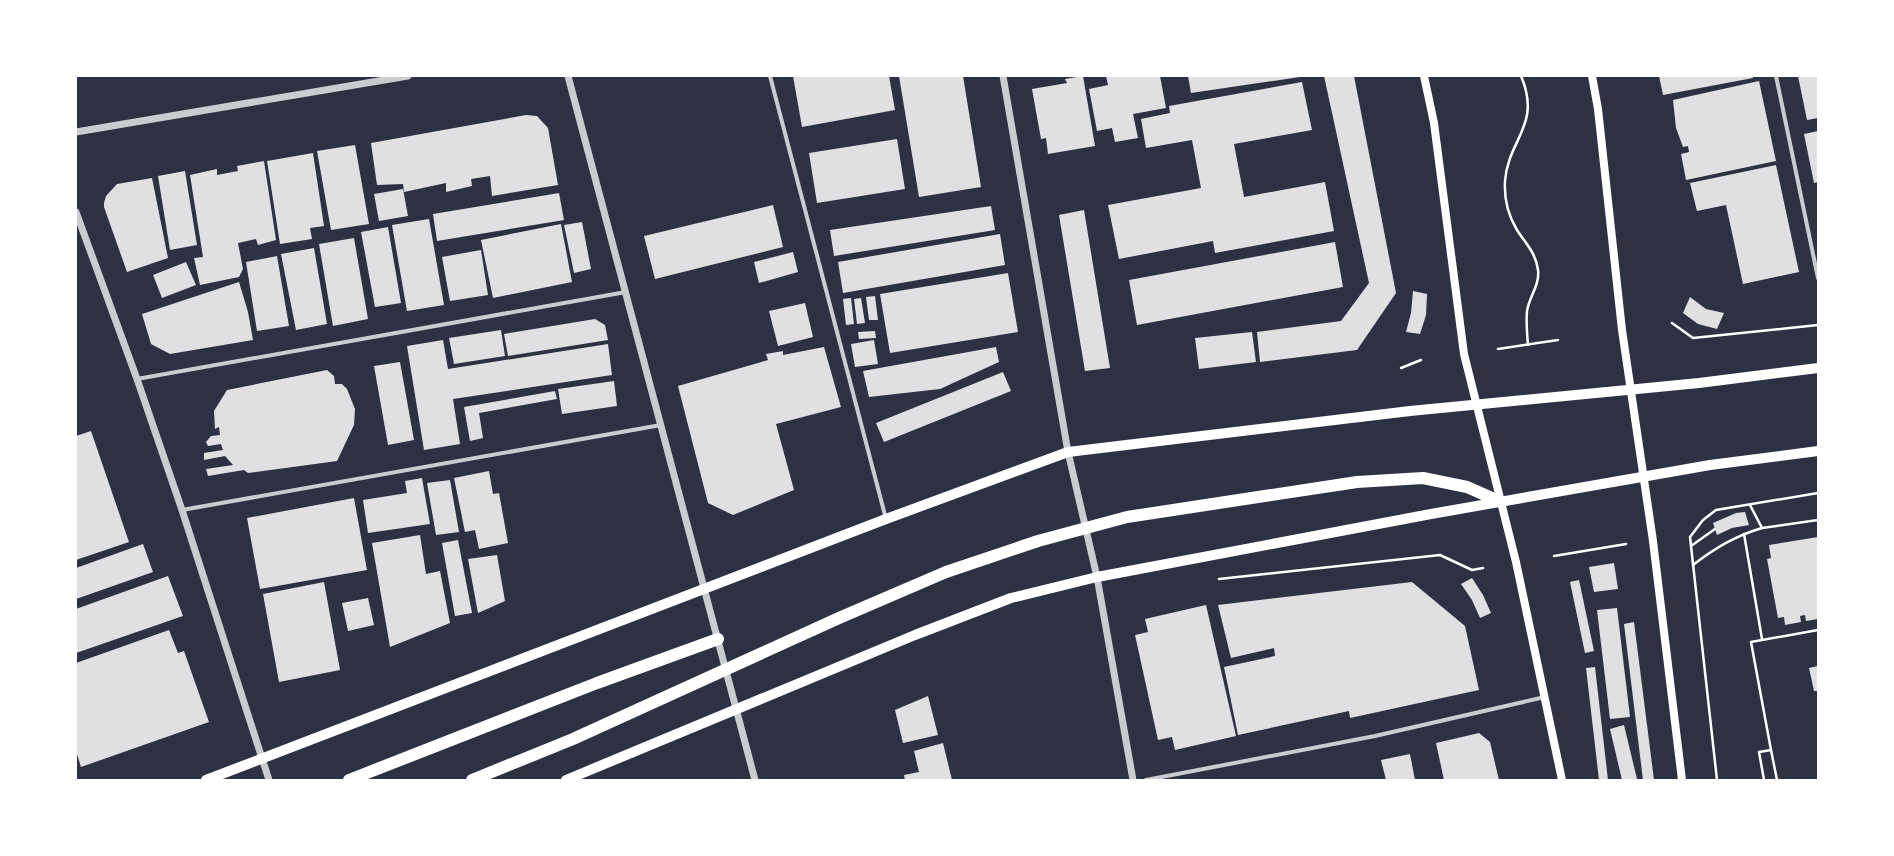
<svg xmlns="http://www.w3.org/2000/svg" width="1894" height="856" font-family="'Crimson Pro',serif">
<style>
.building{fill:#e0e0e3}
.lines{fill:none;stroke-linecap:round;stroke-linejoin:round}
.path{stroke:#fff;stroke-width:2.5}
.minor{stroke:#caccd0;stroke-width:4}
.tertiary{stroke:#caccd0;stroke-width:7}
.secondary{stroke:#fff;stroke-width:8}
.primary{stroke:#fff;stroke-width:10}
.motorway{stroke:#fff;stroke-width:12}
</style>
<rect width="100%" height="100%" fill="#2d3142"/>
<g class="building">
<polygon points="793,76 889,76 895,110 802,127"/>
<polygon points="899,76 963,76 981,187 919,197"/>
<polygon points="1083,76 1095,146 1048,154 1046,138 1041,139 1032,89 1067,83 1065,79"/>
<polygon points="1106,76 1160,76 1166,108 1133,114 1138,138 1115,142 1112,128 1097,131 1089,89 1108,85"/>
<polygon points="1188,76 1300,76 1300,77 1191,93"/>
<polygon points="1324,76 1354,76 1396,293 1357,350 1260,362 1257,332 1341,321 1369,283"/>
<polygon points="1659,76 1753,76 1753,78 1663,95"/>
<polygon points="1798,76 1818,76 1818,118 1807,120"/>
<polygon points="1759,81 1776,161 1686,180 1681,154 1689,152 1688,146 1683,147 1676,128 1673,100"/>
<polygon points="1302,82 1312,130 1234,144 1244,197 1325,182 1334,231 1215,253 1213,241 1119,259 1108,205 1201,188 1192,140 1146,148 1141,119 1170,113 1169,106"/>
<polygon points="526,115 537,116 548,128 558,185 492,196 490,176 471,179 472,186 446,192 446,183 404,192 403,184 377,185 371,143"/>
<polygon points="1818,131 1818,182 1814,183 1804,134"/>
<polygon points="897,139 905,189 817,203 809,153"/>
<polygon points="355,145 369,224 331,230 317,151"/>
<polygon points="313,153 324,226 310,228 312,239 280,244 267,161"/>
<polygon points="264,161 276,240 258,245 256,239 238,243 243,269 239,277 200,285 194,258 203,257 190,175 217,169 217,175 238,171 237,166"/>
<polygon points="1776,165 1799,272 1743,284 1726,205 1697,211 1690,183"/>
<polygon points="185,171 197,245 170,250 158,176"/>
<polygon points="152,178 168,258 127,272 104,207 104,203 106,196 117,184"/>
<polygon points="403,189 408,216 379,221 374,194"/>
<polygon points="559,193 564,220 437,241 433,214"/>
<polygon points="773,205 783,247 655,279 644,236"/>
<polygon points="991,206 995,230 834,256 830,230"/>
<polygon points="1084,210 1110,368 1085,371 1059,215"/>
<polygon points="429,219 444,305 407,311 392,225"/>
<polygon points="582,222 591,269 574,273 564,225"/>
<polygon points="561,224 572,282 493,298 481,240"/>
<polygon points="388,227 401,303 375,307 361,232"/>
<polygon points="1000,234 1005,265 843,293 838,262"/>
<polygon points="354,238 368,319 333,326 319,244"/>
<polygon points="1335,242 1343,287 1137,325 1129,280"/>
<polygon points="314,248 327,324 296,330 281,254"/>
<polygon points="481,250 488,295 450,301 442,257"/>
<polygon points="793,252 798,272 759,283 754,262"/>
<polygon points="277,256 289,326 257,331 246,262"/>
<polygon points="186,262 196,285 162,298 153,275"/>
<polygon points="1008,273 1018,332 890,353 880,294"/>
<polygon points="239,282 248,312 253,340 170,354 151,344 142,314"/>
<polygon points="1413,291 1427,294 1426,315 1420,334 1406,332 1411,313"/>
<polygon points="875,296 878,320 869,320 866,297"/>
<polygon points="1690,297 1706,309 1724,313 1717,329 1698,324 1683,313"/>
<polygon points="851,298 854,324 846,325 843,299"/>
<polygon points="861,298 865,323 857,324 854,299"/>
<polygon points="805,303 813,337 778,346 769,311"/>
<polygon points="595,319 605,325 608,340 508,356 504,334"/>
<polygon points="501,330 505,356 454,364 449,338"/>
<polygon points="875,331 876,338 859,339 858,332"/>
<polygon points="1252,332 1256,362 1199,369 1195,338"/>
<polygon points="443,340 448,369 608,344 612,375 453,399 460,444 424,450 407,346"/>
<polygon points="874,340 878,364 855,367 851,344"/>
<polygon points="824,347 841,407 776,424 794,490 733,515 708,503 678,386 768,360 766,354 783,351 783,355"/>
<polygon points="996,347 999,362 940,389 869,397 863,371"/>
<polygon points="400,362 414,440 388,445 374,366"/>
<polygon points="327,370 334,376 335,384 342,384 347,389 355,409 354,425 337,461 248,473 244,470 208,476 206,469 233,465 225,456 204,460 204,453 223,450 221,444 208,446 206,442 211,436 220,435 219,427 215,429 214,411 227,390"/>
<polygon points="1003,372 1011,391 884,442 876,423"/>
<polygon points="614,381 617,406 562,414 558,389"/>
<polygon points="555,391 557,399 479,413 483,438 470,441 464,407"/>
<polygon points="91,431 129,542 76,560 76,436"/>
<polygon points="489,471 493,494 499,493 508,543 479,549 475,530 465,532 454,478"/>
<polygon points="422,478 430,524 368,533 363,500 407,493 405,481"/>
<polygon points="450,480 459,532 436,535 427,483"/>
<polygon points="354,498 367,570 260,589 247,518"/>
<polygon points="1745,512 1749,525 1732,528 1717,535 1713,523 1736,513"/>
<polygon points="420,535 426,574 440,571 450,623 390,647 372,543"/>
<polygon points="1818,537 1818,619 1806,621 1805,615 1800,616 1801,622 1785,625 1784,617 1778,618 1767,559 1771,558 1769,545"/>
<polygon points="458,540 472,613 455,616 442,543"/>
<polygon points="143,544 153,572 76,599 76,568"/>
<polygon points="497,555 505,601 478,613 468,559"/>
<polygon points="1614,563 1618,589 1594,592 1589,567"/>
<polygon points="168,576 183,616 76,653 76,609"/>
<polygon points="1472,578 1483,595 1491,613 1480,618 1472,600 1461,584"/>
<polygon points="1579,580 1594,651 1585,653 1570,582"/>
<polygon points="324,582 340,670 279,682 263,594"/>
<polygon points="1412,582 1465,626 1479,690 1350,718 1349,711 1238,735 1224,667 1275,656 1274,648 1231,658 1218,605"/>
<polygon points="368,598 374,625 348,631 342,603"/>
<polygon points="1206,605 1236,736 1175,750 1172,737 1158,740 1135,635 1148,632 1145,619"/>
<polygon points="1617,608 1630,717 1610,719 1597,610"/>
<polygon points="1634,622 1654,780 1643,780 1624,624"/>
<polygon points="169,630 178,653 184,651 209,722 81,767 76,751 76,663"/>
<polygon points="1818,666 1818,691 1814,691 1809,668"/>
<polygon points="1595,667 1608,780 1599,780 1586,668"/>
<polygon points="928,696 938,735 903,743 895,710"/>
<polygon points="1624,725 1637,779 1632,780 1622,780 1610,729"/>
<polygon points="1479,733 1490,742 1499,780 1444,780 1436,743"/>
<polygon points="943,743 952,780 905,780 904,775 919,772 914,751"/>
<polygon points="1410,754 1415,780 1386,780 1381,760"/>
</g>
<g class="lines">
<g class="path">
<path d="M 1521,76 C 1542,125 1508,139 1505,181 C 1504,198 1508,215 1517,230 C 1526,244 1536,253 1538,270 C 1540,285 1529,297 1527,311 C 1526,322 1527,334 1528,345"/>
<polyline points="1672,323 1693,338 1818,325"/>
<polyline points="1498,349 1558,340"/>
<polyline points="1401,368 1421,360"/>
<polyline points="1750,505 1762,528 1818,520"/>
<polyline points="1744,534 1762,639"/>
<polyline points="1691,546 1715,529"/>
<polyline points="1554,556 1626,544"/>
<path d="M 1693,565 C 1715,548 1735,536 1762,528"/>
<polyline points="1219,579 1440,555 1472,570 1483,568"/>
<polyline points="1771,750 1777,780"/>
<polyline points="1717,780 1690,537 1703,520 1716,510 1818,493"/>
<polyline points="1764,780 1759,752 1771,750 1751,642 1818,630"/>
</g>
<g class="minor">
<polyline points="770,76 886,519"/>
<polyline points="1776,76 1818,278"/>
<polyline points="137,379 626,292"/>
<polyline points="182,510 661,425"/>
<polyline points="1146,780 1375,736 1545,697"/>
</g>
<g class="tertiary">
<polyline points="568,76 755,780"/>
<polyline points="1003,76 1068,452 1097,577 1133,780"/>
<polyline points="76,132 408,76"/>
<polyline points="76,212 137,379 182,510 269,780"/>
</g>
<g class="secondary">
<polyline points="1424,76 1434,123 1464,354 1516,562 1562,780"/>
<polyline points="1592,76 1598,109 1622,330 1653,541 1682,780"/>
</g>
<g class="primary">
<polyline points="206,780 886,519 1068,452 1410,411 1699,383 1818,368"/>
<polyline points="566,780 915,635 1011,598 1097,577 1431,514 1710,465 1818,451"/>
</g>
<g class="motorway">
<polyline points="349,780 597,683 718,639"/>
<polyline points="472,780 573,739 839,618 946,572 1038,541 1127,517 1357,482 1423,478 1467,487 1501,502"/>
</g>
</g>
<rect width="1894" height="856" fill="none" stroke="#ffffff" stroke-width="154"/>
</svg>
